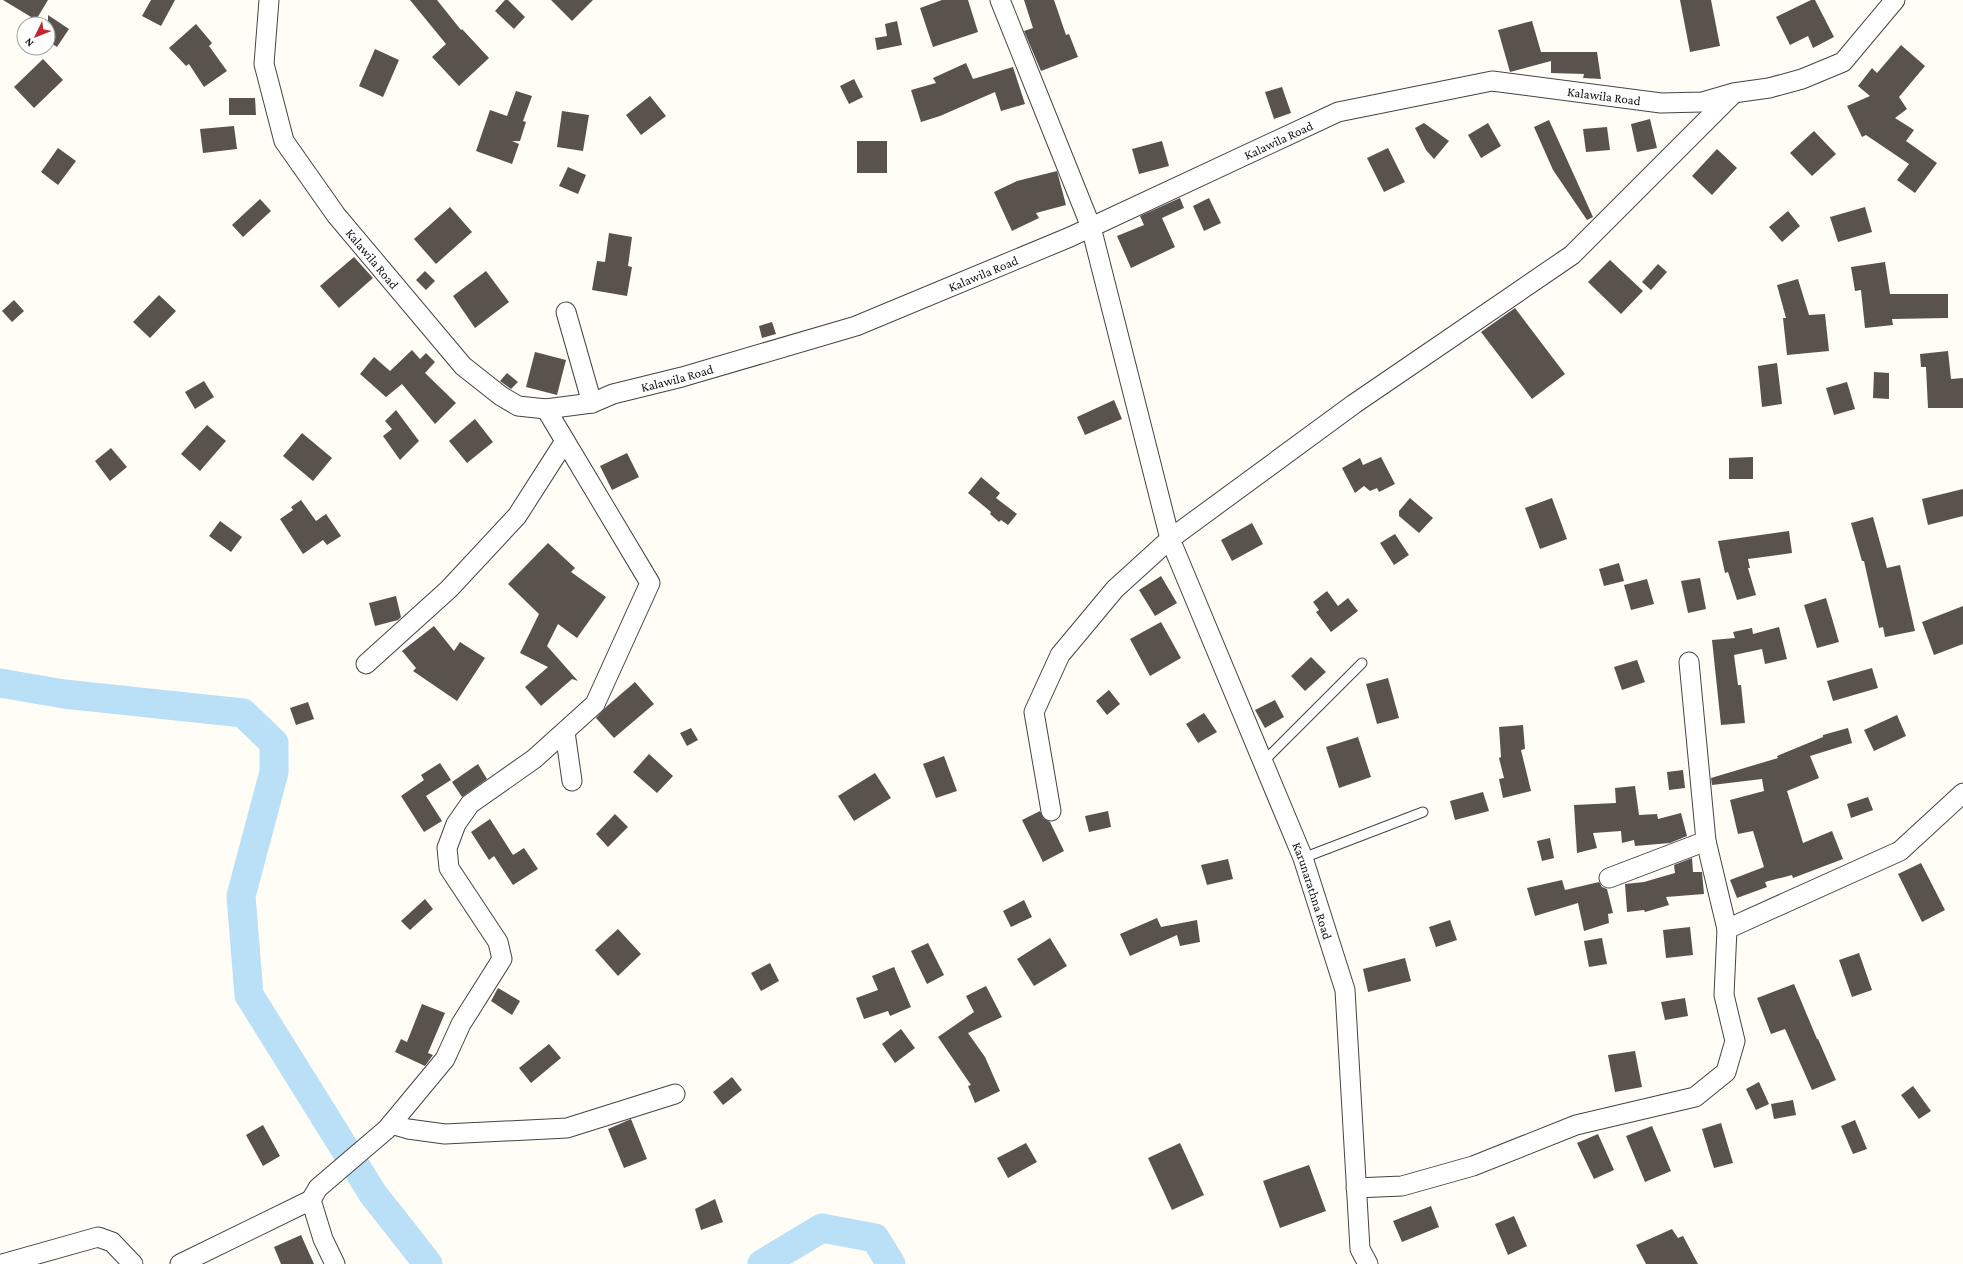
<svg xmlns="http://www.w3.org/2000/svg" width="1963" height="1264" font-family="'Crimson Pro',serif">
<style>
.lines{fill:none;stroke-linecap:round;stroke-linejoin:round}
.river{stroke:#b9e0f7;stroke-width:29}
.building{fill:#5a524d}
.lane-casing{stroke:#444;stroke-width:11}
.street-casing{stroke:#444;stroke-width:21}
.lane{stroke:#fff;stroke-width:9}
.street{stroke:#fff;stroke-width:19}
.labels{text-anchor:middle;stroke-width:4;stroke-linejoin:round;paint-order:stroke}
.street-label{font-size:13px;fill:#111;stroke:#fff}
</style>
<rect width="100%" height="100%" fill="#fffdf5"/>
<g class="lines">
<g class="river">
<polyline points="0,683 64,694 243,713 274,743 274,772 241,896 249,995 373,1194 428,1264"/>
<polyline points="762,1264 822,1228 875,1238 891,1264"/>
</g>
</g>
<g class="building">
<polygon points="3,0 48,0 36,20"/>
<polygon points="151,0 175,0 161,26 142,16"/>
<polygon points="410,0 437,0 461,30 462,29 489,58 459,86 432,57 446,44"/>
<polygon points="505,0 508,0 525,17 514,29 495,11"/>
<polygon points="551,0 593,0 572,21"/>
<polygon points="942,0 968,0 978,32 933,47 920,8"/>
<polygon points="1024,0 1054,0 1066,35 1069,34 1078,57 1041,71 1024,31 1033,28"/>
<polygon points="1680,0 1711,0 1720,46 1690,52"/>
<polygon points="1811,0 1815,0 1834,37 1813,48 1808,36 1790,45 1776,17"/>
<polygon points="48,15 69,29 57,47 48,41"/>
<polygon points="897,21 902,45 877,50 875,38 887,36 885,24"/>
<polygon points="1532,21 1541,52 1597,52 1601,79 1583,78 1584,74 1551,73 1551,61 1510,72 1498,30"/>
<polygon points="196,24 212,43 209,46 227,71 204,87 189,64 186,66 169,48"/>
<polygon points="1901,45 1925,66 1899,97 1907,109 1895,118 1914,130 1906,141 1937,163 1915,193 1897,180 1909,164 1866,135 1862,137 1847,106 1870,96 1858,86 1872,68 1877,73"/>
<polygon points="375,49 399,60 383,97 359,86"/>
<polygon points="43,59 63,80 34,108 14,87"/>
<polygon points="966,63 973,79 1013,67 1025,104 1001,111 995,92 940,116 921,122 911,90 936,83 933,78"/>
<polygon points="854,79 863,97 849,104 840,86"/>
<polygon points="1282,87 1291,113 1274,119 1265,92"/>
<polygon points="516,91 532,96 523,121 526,122 520,141 512,141 519,144 512,164 476,151 490,110 507,116"/>
<polygon points="650,96 666,116 641,135 626,115"/>
<polygon points="229,98 255,98 256,115 229,115"/>
<polygon points="562,111 589,115 583,151 557,147"/>
<polygon points="1650,119 1657,148 1637,152 1631,124"/>
<polygon points="1549,120 1593,217 1587,220 1553,170 1534,127"/>
<polygon points="1424,123 1449,141 1434,159 1426,150 1415,128"/>
<polygon points="1488,123 1501,146 1481,158 1468,135"/>
<polygon points="234,126 237,149 203,153 200,129"/>
<polygon points="1607,127 1610,150 1586,152 1583,129"/>
<polygon points="1814,131 1836,154 1812,176 1790,153"/>
<rect x="857" y="141" width="30" height="32"/>
<polygon points="1162,141 1169,166 1139,174 1132,149"/>
<polygon points="58,148 76,161 58,185 41,172"/>
<polygon points="1388,148 1405,182 1384,192 1367,158"/>
<polygon points="1717,149 1737,168 1712,195 1692,176"/>
<polygon points="568,167 586,175 578,194 559,186"/>
<polygon points="1057,171 1066,205 1036,213 1039,218 1012,231 994,192 1017,181"/>
<polygon points="1180,198 1184,208 1162,218 1175,247 1131,268 1117,236 1144,225 1140,216"/>
<polygon points="1209,198 1221,223 1204,231 1193,206"/>
<polygon points="260,199 271,211 243,237 232,225"/>
<polygon points="450,207 472,232 436,264 414,239"/>
<polygon points="1865,207 1872,232 1838,242 1830,217"/>
<polygon points="1788,211 1800,226 1782,242 1769,227"/>
<polygon points="609,233 632,237 628,266 632,267 627,296 592,290 597,261 605,262"/>
<polygon points="354,257 373,278 339,308 320,286"/>
<polygon points="1610,260 1643,291 1621,314 1588,282"/>
<polygon points="1885,262 1890,294 1948,294 1948,318 1892,319 1893,325 1865,328 1861,290 1855,291 1851,267"/>
<polygon points="1658,264 1667,272 1651,290 1642,282"/>
<polygon points="425,271 435,281 426,290 416,280"/>
<polygon points="486,271 509,302 475,328 453,296"/>
<polygon points="1798,279 1809,315 1825,314 1829,351 1787,355 1783,318 1786,318 1777,285"/>
<polygon points="159,295 176,311 150,338 133,322"/>
<polygon points="14,300 24,311 12,322 2,311"/>
<polygon points="1515,308 1565,374 1532,399 1481,332"/>
<polygon points="772,322 776,334 762,338 759,326"/>
<polygon points="412,350 420,359 426,353 435,362 425,373 456,403 435,424 402,384 386,397 360,374 374,357 390,371"/>
<polygon points="1948,351 1951,379 1963,378 1963,408 1928,408 1926,367 1921,367 1920,354"/>
<polygon points="535,352 566,360 557,395 526,387"/>
<polygon points="1777,363 1782,404 1762,407 1758,366"/>
<polygon points="1874,372 1889,373 1889,399 1873,398"/>
<polygon points="507,373 518,382 511,389 500,381"/>
<polygon points="204,381 214,397 195,409 185,392"/>
<polygon points="1847,382 1855,409 1834,415 1826,388"/>
<polygon points="1114,400 1122,419 1085,435 1077,417"/>
<polygon points="396,410 419,441 400,460 383,436 392,429 385,421"/>
<polygon points="475,419 493,442 467,463 449,441"/>
<polygon points="207,425 226,441 200,471 181,454"/>
<polygon points="302,433 332,458 313,481 283,456"/>
<polygon points="111,448 127,467 110,481 95,461"/>
<polygon points="627,453 639,477 612,490 600,466"/>
<polygon points="1381,457 1395,484 1379,492 1377,488 1370,491 1364,486 1355,493 1342,468 1360,458 1363,465"/>
<polygon points="1753,457 1753,479 1729,479 1729,458"/>
<polygon points="981,477 1000,493 996,498 1017,514 1008,525 1001,520 999,522 990,514 991,512 968,493"/>
<polygon points="1963,489 1963,516 1928,525 1922,499"/>
<polygon points="1410,498 1433,518 1419,533 1399,516 1399,511"/>
<polygon points="1552,498 1567,539 1540,549 1525,508"/>
<polygon points="301,500 316,521 326,514 341,536 327,545 323,540 303,554 280,519 293,510 291,507"/>
<polygon points="1873,517 1887,568 1900,565 1915,631 1885,637 1883,627 1879,628 1864,561 1862,561 1851,523"/>
<polygon points="220,521 242,537 231,552 209,536"/>
<polygon points="1252,523 1263,544 1232,561 1221,540"/>
<polygon points="1789,531 1792,553 1748,559 1750,568 1748,568 1756,595 1737,600 1728,572 1725,573 1718,541"/>
<polygon points="1395,534 1409,555 1394,565 1380,543"/>
<polygon points="548,543 575,568 571,572 606,597 577,638 558,624 547,646 578,681 572,679 541,706 525,687 548,667 520,653 539,614 508,584"/>
<polygon points="1619,563 1624,581 1604,586 1599,569"/>
<polygon points="1161,576 1177,603 1155,616 1139,590"/>
<polygon points="1700,578 1706,609 1688,613 1681,581"/>
<polygon points="1647,579 1654,604 1631,610 1624,585"/>
<polygon points="1327,591 1338,606 1348,598 1358,611 1331,632 1316,612 1319,610 1313,602"/>
<polygon points="396,596 401,617 398,620 375,626 369,603"/>
<polygon points="1826,598 1839,642 1817,648 1804,605"/>
<polygon points="1963,606 1963,644 1934,655 1922,622"/>
<polygon points="1161,622 1181,658 1150,676 1130,639"/>
<polygon points="434,626 454,651 460,642 485,658 457,701 413,671 416,668 402,651"/>
<polygon points="1779,627 1787,659 1765,664 1762,649 1734,655 1738,685 1741,685 1745,723 1721,725 1712,640 1735,638 1733,632 1752,628 1753,634"/>
<polygon points="1311,657 1326,672 1305,691 1291,676"/>
<polygon points="1637,660 1645,682 1622,690 1614,667"/>
<polygon points="1872,668 1878,688 1833,701 1827,681"/>
<polygon points="1388,678 1399,718 1377,724 1366,684"/>
<polygon points="635,682 654,704 614,738 596,718 606,707"/>
<polygon points="1109,690 1120,704 1107,715 1096,701"/>
<polygon points="1275,700 1284,717 1265,728 1255,710"/>
<polygon points="308,702 314,719 296,725 290,708"/>
<polygon points="1204,713 1217,732 1198,743 1186,724"/>
<polygon points="1897,715 1906,736 1874,751 1864,730"/>
<polygon points="1523,725 1525,749 1521,750 1531,791 1503,798 1499,779 1504,778 1499,758 1501,757 1499,727"/>
<polygon points="691,728 698,740 687,746 680,733"/>
<polygon points="1848,728 1852,743 1810,756 1819,778 1787,791 1803,843 1832,831 1843,859 1793,878 1792,875 1765,882 1767,887 1737,898 1730,880 1764,867 1753,831 1738,834 1730,800 1764,791 1762,779 1712,785 1711,778 1778,758 1777,756 1823,737 1823,735"/>
<polygon points="1358,737 1371,777 1339,788 1326,747"/>
<polygon points="649,754 673,776 657,793 633,772"/>
<polygon points="944,756 957,791 936,798 923,764"/>
<polygon points="440,763 451,780 426,796 442,821 424,832 401,796 424,780 421,775"/>
<polygon points="478,764 487,779 462,797 452,782"/>
<polygon points="1683,770 1685,788 1669,790 1667,772"/>
<polygon points="875,773 891,798 854,821 838,796"/>
<polygon points="1635,786 1639,815 1657,814 1658,819 1681,813 1687,836 1670,843 1635,846 1634,840 1622,843 1621,831 1593,833 1597,848 1577,853 1574,805 1616,803 1615,788"/>
<polygon points="1483,792 1489,811 1455,820 1450,801"/>
<polygon points="1868,797 1873,810 1851,818 1847,804"/>
<polygon points="1040,811 1043,818 1050,822 1064,851 1043,862 1022,820"/>
<polygon points="1108,811 1111,827 1089,832 1085,816"/>
<polygon points="615,814 628,827 608,847 596,834"/>
<polygon points="490,819 513,855 524,848 538,869 513,885 494,856 489,860 471,832"/>
<polygon points="1550,838 1554,858 1542,861 1537,841"/>
<polygon points="1692,858 1693,872 1702,872 1704,894 1666,897 1669,905 1645,912 1644,910 1627,912 1625,884 1644,882 1675,873 1674,865"/>
<polygon points="1228,859 1233,879 1207,885 1201,865"/>
<polygon points="1921,863 1945,910 1922,922 1898,874"/>
<polygon points="1562,880 1565,890 1599,882 1602,887 1607,889 1613,913 1608,914 1609,923 1584,931 1578,903 1535,916 1527,888"/>
<polygon points="425,899 433,909 410,930 401,921"/>
<polygon points="1024,900 1032,917 1011,927 1003,911"/>
<polygon points="1157,918 1161,927 1197,920 1200,942 1180,946 1177,935 1130,956 1120,934"/>
<polygon points="1450,920 1457,940 1436,947 1429,927"/>
<polygon points="1690,927 1693,955 1666,958 1663,930"/>
<polygon points="618,929 641,954 618,976 595,950"/>
<polygon points="1050,938 1067,966 1034,986 1017,959"/>
<polygon points="1602,938 1607,964 1589,967 1584,941"/>
<polygon points="928,943 944,975 927,984 911,951"/>
<polygon points="1859,953 1872,990 1852,997 1839,960"/>
<polygon points="1405,958 1411,981 1368,992 1363,969"/>
<polygon points="770,963 779,981 761,991 751,973"/>
<polygon points="894,967 911,1007 890,1016 888,1011 864,1019 856,998 878,990 872,976"/>
<polygon points="1794,984 1817,1039 1818,1039 1836,1080 1812,1090 1785,1029 1771,1034 1757,998"/>
<polygon points="986,986 1002,1017 968,1033 985,1057 1000,1091 975,1103 968,1086 971,1085 938,1037 974,1012 966,996"/>
<polygon points="498,988 520,1001 512,1015 491,1001"/>
<polygon points="1685,998 1688,1016 1665,1020 1661,1002"/>
<polygon points="422,1004 445,1013 428,1053 433,1055 425,1066 395,1052 401,1039 407,1042"/>
<polygon points="901,1029 915,1048 895,1063 882,1044"/>
<polygon points="549,1044 561,1058 531,1083 519,1068"/>
<polygon points="1635,1051 1642,1087 1615,1092 1608,1055"/>
<polygon points="732,1077 742,1090 723,1105 713,1092"/>
<polygon points="1759,1082 1769,1104 1756,1110 1746,1089"/>
<polygon points="1913,1086 1931,1111 1919,1119 1901,1095"/>
<polygon points="1793,1100 1796,1115 1774,1119 1771,1104"/>
<polygon points="631,1119 647,1159 624,1168 608,1129"/>
<polygon points="1855,1120 1867,1149 1853,1154 1841,1126"/>
<polygon points="1721,1123 1733,1163 1714,1168 1702,1129"/>
<polygon points="263,1125 280,1156 263,1166 246,1135"/>
<polygon points="1652,1126 1671,1171 1645,1182 1626,1136"/>
<polygon points="1598,1134 1614,1170 1594,1179 1577,1143"/>
<polygon points="1026,1143 1037,1162 1008,1178 997,1158"/>
<polygon points="1180,1143 1204,1195 1172,1210 1148,1158"/>
<polygon points="1309,1165 1326,1211 1280,1228 1263,1181"/>
<polygon points="715,1199 723,1222 701,1230 695,1209"/>
<polygon points="1431,1206 1439,1227 1402,1242 1393,1221"/>
<polygon points="1514,1216 1527,1246 1508,1255 1495,1224"/>
<polygon points="1672,1229 1678,1238 1683,1236 1698,1264 1646,1264 1636,1245"/>
<polygon points="301,1235 314,1264 281,1264 274,1247"/>
</g>
<g class="lines">
<defs>
<g id="lane">
<polyline points="1263,762 1362,663"/>
<polyline points="1303,858 1423,812"/>
</g>
<g id="street">
<path id="s1" d="M 269,0 L 264,64 L 284,141 L 336,215 L 463,366 L 501,396 L 518,406 L 546,409 L 592,403 L 613,394 L 682,377 L 856,326 L 1070,237 L 1338,112 L 1492,81 L 1661,103 L 1702,102 L 1733,93 L 1769,88 L 1802,79 L 1843,62 L 1895,0"/>
<path id="s2" d="M 1000,0 L 1091,227 L 1170,539 L 1303,858 L 1345,990 L 1360,1249 L 1368,1264"/>
<polyline points="566,312 592,403"/>
<polyline points="1689,662 1706,841 1727,929"/>
<polyline points="366,664 449,589 517,516 565,441"/>
<polyline points="565,732 572,781"/>
<polyline points="1051,811 1034,712 1060,655 1115,589 1170,539 1354,404 1572,255 1733,94"/>
<polyline points="1609,878 1706,841"/>
<polyline points="391,1124 408,1129 445,1134 567,1128 675,1094"/>
<polyline points="1356,1188 1402,1186 1473,1166 1576,1125 1695,1097 1726,1072 1735,1041 1724,995 1727,929 1900,851 1963,793"/>
<polyline points="2,1264 98,1237 112,1242 133,1264"/>
<polyline points="180,1264 311,1200"/>
<polyline points="335,1264 323,1239 311,1200 318,1188 387,1129 445,1059 461,1024 502,959 498,942 449,868 447,848 456,824 470,804 534,759 595,704 650,583 546,409"/>
</g>
</defs>
<use href="#lane" class="lane-casing"/>
<use href="#street" class="street-casing"/>
<use href="#lane" class="lane"/>
<use href="#street" class="street"/>
</g>
<g class="labels">
<g class="street-label">
<text dy="5" stroke="none"><textPath href="#s1" startOffset="1647">Kalawila Road</textPath></text>
<text dy="5" stroke="none"><textPath href="#s1" startOffset="1311">Kalawila Road</textPath></text>
<text dy="5" stroke="none"><textPath href="#s1" startOffset="291">Kalawila Road</textPath></text>
<text dy="5" stroke="none"><textPath href="#s1" startOffset="987">Kalawila Road</textPath></text>
<text dy="5" stroke="none"><textPath href="#s1" startOffset="663">Kalawila Road</textPath></text>
<text dy="5" stroke="none"><textPath href="#s2" startOffset="946">Karunarathna Road</textPath></text>
</g>
</g>
<g transform="translate(36 36) rotate(227)"><circle r="19" fill="#ffffff" stroke="#a0a0a0"/>
<path d="M0-3L7 15L0 10L-7 15Z" fill="#c4262e"/>
<text y="-6" font-size="11" font-weight="bold" text-anchor="middle" fill="#111111">N</text>
</g>
</svg>
